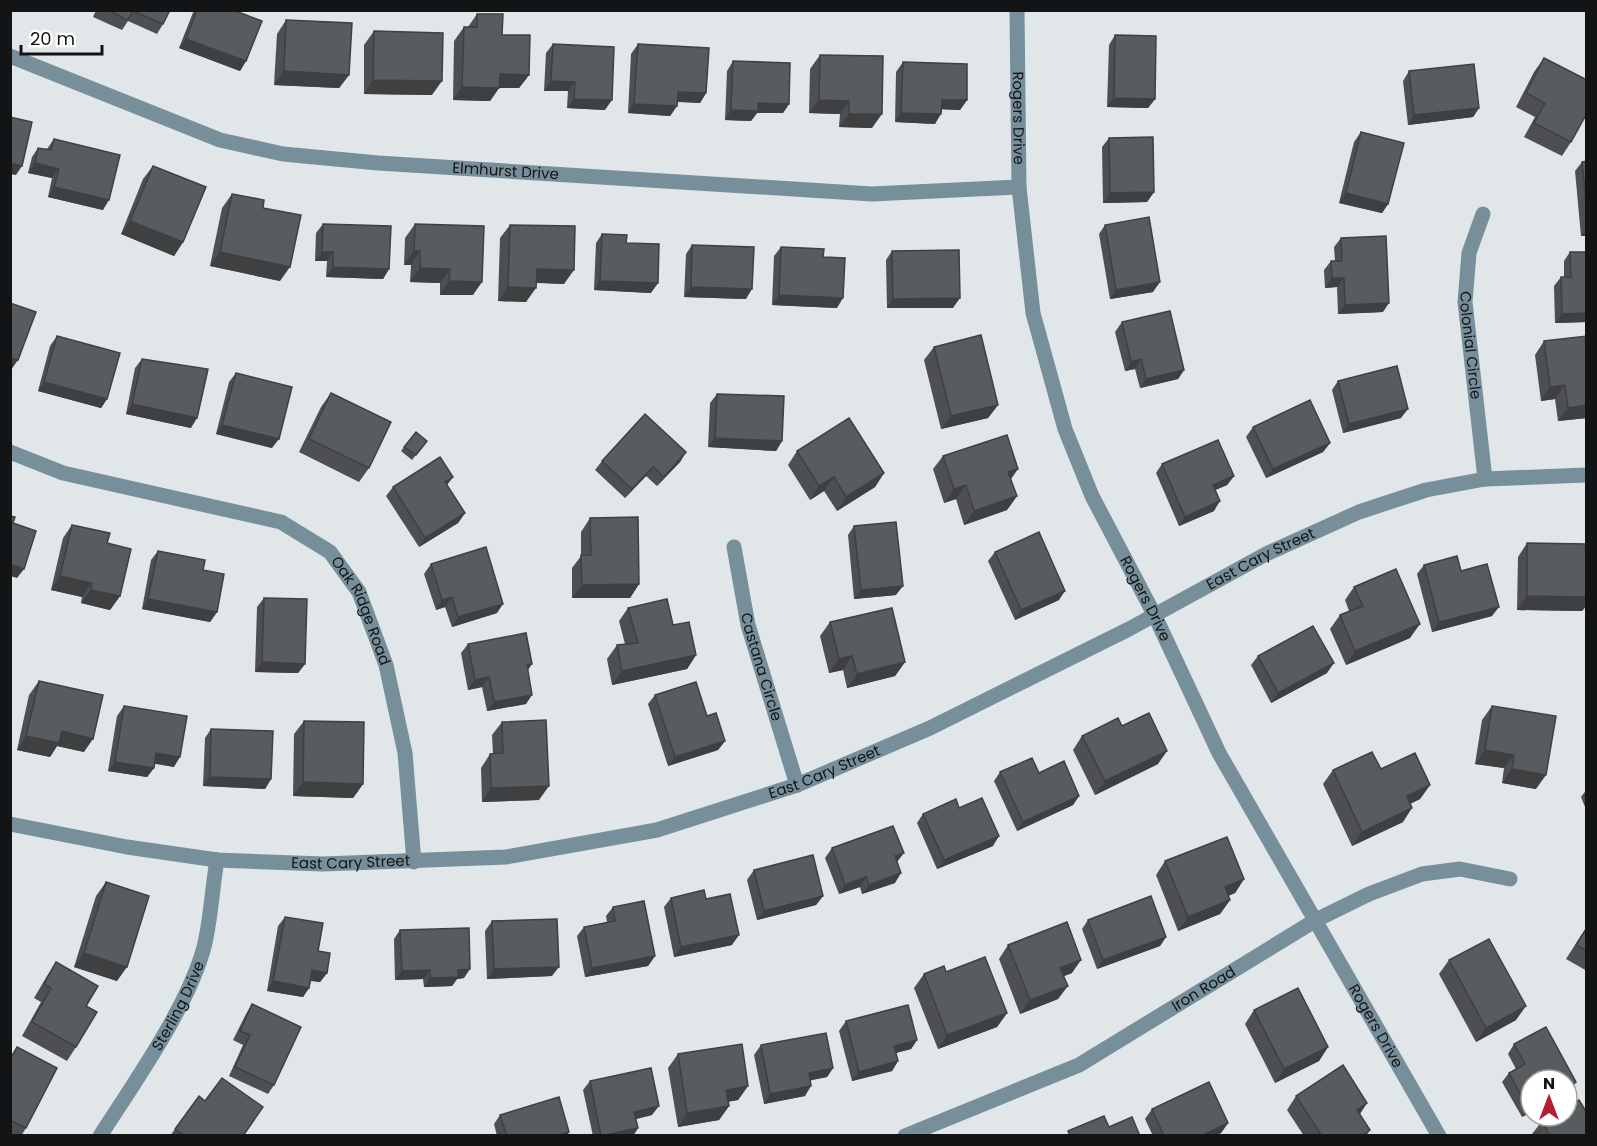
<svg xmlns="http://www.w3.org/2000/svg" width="1597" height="1146" font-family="Poppins,sans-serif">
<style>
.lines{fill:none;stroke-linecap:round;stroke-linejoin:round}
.minor{stroke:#778f9b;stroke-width:15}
.wall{fill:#4d4f52}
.shaded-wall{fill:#3e4042}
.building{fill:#595c5f;stroke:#3e4042;stroke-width:1.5}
.labels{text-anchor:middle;stroke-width:6;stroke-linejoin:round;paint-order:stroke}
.street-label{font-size:15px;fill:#121415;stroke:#fff}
</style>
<rect width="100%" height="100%" fill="#e1e6e9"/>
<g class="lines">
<g class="minor">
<path id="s1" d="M 1017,10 L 1019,187 L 1033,313 L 1065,429 L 1092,496 L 1155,616 L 1219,753 L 1439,1136"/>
<path id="s2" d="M 10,56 L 220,140 L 283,154 L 378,163 L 872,194 L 1019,187"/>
<path id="s3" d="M 1483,214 L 1469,253 L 1465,302 L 1485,479"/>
<path id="s4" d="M 10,452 L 63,473 L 281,522 L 330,552 L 359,592 L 386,665 L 405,753 L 414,862"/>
<path id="s5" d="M 734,547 L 748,625 L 797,785"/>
<path id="s6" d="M 10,824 L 127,847 L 217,860 L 323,864 L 506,857 L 657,830 L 797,785 L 930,728 L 1129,629 L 1266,554 L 1359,512 L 1426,490 L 1485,479 L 1586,475"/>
<path id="s7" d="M 100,1136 C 134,1083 188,1007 204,947 C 211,919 212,889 217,860"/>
<path id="s8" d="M 905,1136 L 1079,1065 L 1316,920 L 1369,894 L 1422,874 L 1460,869 L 1510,879"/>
</g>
</g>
<g class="wall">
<polygon points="96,10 170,10 163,24 157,34 128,21 122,30 93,17"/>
<polygon points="194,10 233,10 246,61 240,71 179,48"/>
<polygon points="477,14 502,35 529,75 519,88 499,88 490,101 453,100 454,41 464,27 468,27"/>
<polygon points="286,20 349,75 339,88 274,85 277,34"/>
<polygon points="374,31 432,95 364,94 364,45"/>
<polygon points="1115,35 1155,99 1148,108 1107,107 1109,45"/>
<polygon points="553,44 605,110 567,108 568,91 544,91 546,53"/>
<polygon points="638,44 706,93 700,103 677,102 677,106 670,116 628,113 631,54"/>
<polygon points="820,55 872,128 839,127 840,114 809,113 810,69"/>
<polygon points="1544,58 1571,142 1562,156 1524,137 1535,117 1516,107 1534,72"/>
<polygon points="733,61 789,104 783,113 757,113 751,121 725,120 727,71"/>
<polygon points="903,62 967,100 960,110 941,109 935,124 895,122 896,72"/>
<polygon points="1409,71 1479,108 1473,117 1408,125 1403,81"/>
<polygon points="1361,132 1388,204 1382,213 1339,203 1354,142"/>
<polygon points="1109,138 1154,192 1147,202 1103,203 1102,147"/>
<polygon points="54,139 103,210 48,197 52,178 28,173 32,157 38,148 47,149"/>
<polygon points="1587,161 1587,236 1581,236 1575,171 1582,162"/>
<polygon points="153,166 183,242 174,256 121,234 143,179"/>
<polygon points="232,194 263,208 280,281 210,266 222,208"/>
<polygon points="323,224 389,269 383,279 326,277 327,261 315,261 316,233"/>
<polygon points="415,224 473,295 440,295 440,283 410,282 411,265 404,265 405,238"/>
<polygon points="510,225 564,284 536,283 526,302 498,301 500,238"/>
<polygon points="1105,225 1153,292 1110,299 1099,234"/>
<polygon points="602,234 626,243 651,293 594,290 596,243"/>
<polygon points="1341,238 1383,312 1338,314 1337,287 1325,288 1324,270 1331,261 1335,261 1334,247"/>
<polygon points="692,245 746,299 684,297 686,254"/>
<polygon points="781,247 823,257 837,308 772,305 774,256"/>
<polygon points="892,251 953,308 887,308 886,260"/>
<polygon points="1570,252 1587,322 1555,323 1554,286 1561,277 1564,277 1564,261"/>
<polygon points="1122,322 1184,370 1178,379 1140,388 1135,369 1125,371 1115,332"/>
<polygon points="57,336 107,399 101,408 38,391 50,346"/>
<polygon points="1544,341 1587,418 1558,421 1555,399 1541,401 1535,355"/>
<polygon points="934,347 998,405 988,418 941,429 924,360"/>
<polygon points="142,359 191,428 126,414 135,368"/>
<polygon points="236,373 272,448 216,434 229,382"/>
<polygon points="1338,381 1401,418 1343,433 1332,390"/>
<polygon points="331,393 369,468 359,482 299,452 321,407"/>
<polygon points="717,394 782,441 776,451 708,447 710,403"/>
<polygon points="1253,427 1330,443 1323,452 1266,478 1246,437"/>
<polygon points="416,432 427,441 412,460 401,451"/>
<polygon points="797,451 884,473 875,487 837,511 824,491 810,500 788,465"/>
<polygon points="686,452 680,462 657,486 646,476 625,498 595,470 602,461"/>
<polygon points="943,456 1017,496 1007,510 964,525 956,499 944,503 933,469"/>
<polygon points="1162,464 1234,476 1227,485 1215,490 1214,511 1179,526 1156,473"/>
<polygon points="453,477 447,485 465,513 458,523 419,547 386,496 393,487"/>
<polygon points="590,518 639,584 630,598 572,598 572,568 581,556 581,532"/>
<polygon points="72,525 120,596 110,610 81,603 82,597 51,590 63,538"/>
<polygon points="854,526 896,595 854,599 848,535"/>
<polygon points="1527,543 1587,544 1587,605 1582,611 1517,610 1518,557"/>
<polygon points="158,551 203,570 217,612 210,622 142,609 151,560"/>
<polygon points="995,552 1059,600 1015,620 988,561"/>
<polygon points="431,564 497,613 452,627 445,607 436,610 424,574"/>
<polygon points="1424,565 1461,571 1492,616 1432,632 1417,574"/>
<polygon points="1354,587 1410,638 1346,665 1330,629 1340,615 1349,611 1345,600"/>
<polygon points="264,598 305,664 298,673 255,672 257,607"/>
<polygon points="628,608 673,625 696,655 687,669 612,685 607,659 617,645 625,644 619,621"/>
<polygon points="830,622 905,662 895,676 847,688 843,670 829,673 820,636"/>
<polygon points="468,644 528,670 526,704 487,711 482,687 468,690 461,653"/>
<polygon points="1258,656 1327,673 1271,703 1251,665"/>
<polygon points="39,681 84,752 57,746 50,757 17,750 29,695"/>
<polygon points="655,695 725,741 718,750 668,766 648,704"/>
<polygon points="124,706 174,767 155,763 154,768 147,777 108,771 117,716"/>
<polygon points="1492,706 1536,789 1502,783 1504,768 1475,764 1482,720"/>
<polygon points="304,721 363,784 353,798 293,796 294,734"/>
<polygon points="502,722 539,800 482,802 481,768 490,754 493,754 492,735"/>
<polygon points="1122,726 1158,764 1095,795 1073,750 1082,736"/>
<polygon points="211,729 271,779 265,789 203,786 205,738"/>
<polygon points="1381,769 1430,785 1420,799 1410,804 1403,822 1352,846 1323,784 1333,770"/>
<polygon points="1000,772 1079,796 1073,805 1017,831 994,781"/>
<polygon points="1587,789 1587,812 1581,797"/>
<polygon points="923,814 993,846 937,869 917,823"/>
<polygon points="832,848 897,862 895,883 862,894 860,887 839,894 825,858"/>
<polygon points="1165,861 1244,879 1235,893 1228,896 1230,900 1220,914 1178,931 1156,875"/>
<polygon points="754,870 823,896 816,905 757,920 747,880"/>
<polygon points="106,882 117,981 74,967 96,896"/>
<polygon points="671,898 706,899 732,945 674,957 664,907"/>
<polygon points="613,907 655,956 648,966 585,977 577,936 584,927 607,922 606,916"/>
<polygon points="285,917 318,951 327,973 320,982 311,981 309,988 303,997 267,991 278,926"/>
<polygon points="1088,920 1166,937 1160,946 1097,969 1082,929"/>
<polygon points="492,921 552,976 487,979 485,931"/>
<polygon points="1587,926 1587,971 1566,959"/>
<polygon points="400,930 464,978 457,979 452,986 424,987 423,979 395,980 394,939"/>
<polygon points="1008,945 1072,973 1064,976 1058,999 1020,1014 999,959"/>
<polygon points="1449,960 1516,1020 1476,1042 1439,974"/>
<polygon points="56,962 86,1006 76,1047 67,1061 22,1036 41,1002 34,998 47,976"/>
<polygon points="946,972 1007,1013 997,1027 938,1049 914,988 924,974"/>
<polygon points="252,1004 274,1085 268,1094 229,1076 243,1045 233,1040 246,1014"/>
<polygon points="1254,1010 1328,1047 1319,1061 1275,1083 1245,1024"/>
<polygon points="846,1021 917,1040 911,1049 896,1053 898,1061 892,1071 852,1081 839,1031"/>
<polygon points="1546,1027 1576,1082 1570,1091 1567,1093 1567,1080 1531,1080 1531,1112 1522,1117 1502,1082 1509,1073 1516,1069 1508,1054 1514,1044"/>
<polygon points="761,1045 833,1068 827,1077 810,1080 805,1096 764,1104 754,1055"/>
<polygon points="17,1047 26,1128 21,1136 15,1136 10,1133 10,1057"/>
<polygon points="678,1054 748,1086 738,1100 728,1102 729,1106 719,1120 678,1127 668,1068"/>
<polygon points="590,1081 652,1115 636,1119 638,1128 633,1136 593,1136 583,1090"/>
<polygon points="199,1096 243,1136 170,1136"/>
<polygon points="1296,1096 1367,1103 1360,1114 1370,1130 1366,1136 1304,1136 1287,1110"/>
<polygon points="1152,1109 1228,1123 1221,1133 1215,1136 1153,1136 1145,1119"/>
<polygon points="500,1115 567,1136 497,1136 494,1124"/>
<polygon points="1542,1121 1587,1136 1533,1136 1532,1134"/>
</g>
<g class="shaded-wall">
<polygon points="186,39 246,61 240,71 179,48"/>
<polygon points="284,71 349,75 339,88 274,85"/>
<polygon points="500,74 529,75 519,88 499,88 490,101 453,100 462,87"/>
<polygon points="373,80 442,81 432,95 364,94"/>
<polygon points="551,81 575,82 568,91 544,91"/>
<polygon points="678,92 706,93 700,103 671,101"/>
<polygon points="1114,98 1155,99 1148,108 1107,107"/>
<polygon points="574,99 612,100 605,110 567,108"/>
<polygon points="819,100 849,101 840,114 809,113"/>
<polygon points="942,100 967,100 960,110 935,109"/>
<polygon points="758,103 789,104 783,113 757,113 751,121 725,120 731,110"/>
<polygon points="634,104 677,106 670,116 628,113"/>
<polygon points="1479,108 1473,117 1408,125 1414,115"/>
<polygon points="901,113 941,114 935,124 895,122"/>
<polygon points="849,114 882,114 872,128 839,127"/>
<polygon points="10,163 22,166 16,175 10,174"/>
<polygon points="35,163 59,169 52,178 28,173"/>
<polygon points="54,187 109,200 103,210 48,197"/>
<polygon points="1154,192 1147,202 1103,203 1110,193"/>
<polygon points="1346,193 1388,204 1382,213 1339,203"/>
<polygon points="130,221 183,242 174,256 121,234"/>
<polygon points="1587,229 1587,236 1581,236"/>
<polygon points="414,251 420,251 411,265 404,265"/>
<polygon points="220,252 290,267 280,281 210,266"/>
<polygon points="322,252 333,252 327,261 315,261"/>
<polygon points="333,267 389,269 383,279 326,277"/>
<polygon points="420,268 450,269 440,283 410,282"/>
<polygon points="537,269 574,270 564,284 527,282"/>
<polygon points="1332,278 1344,278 1337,287 1325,288"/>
<polygon points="449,281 482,282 473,295 440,295"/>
<polygon points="600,281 658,283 651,293 594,290"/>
<polygon points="1160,282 1153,292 1110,299 1116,290"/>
<polygon points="508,287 536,288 526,302 498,301"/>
<polygon points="691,287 752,289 746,299 684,297"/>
<polygon points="779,295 843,298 837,308 772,305"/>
<polygon points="960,298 953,308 887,308 893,299"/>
<polygon points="1389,303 1383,312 1338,314 1345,305"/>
<polygon points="1587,313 1587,322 1555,323 1562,314"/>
<polygon points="10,358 18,360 11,370 10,370"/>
<polygon points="1141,359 1135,369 1125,371 1131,362"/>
<polygon points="1184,370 1178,379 1140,388 1146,379"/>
<polygon points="44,382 107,399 101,408 38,391"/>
<polygon points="1565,385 1555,399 1541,401 1550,387"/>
<polygon points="132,404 197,418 191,428 126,414"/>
<polygon points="998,405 988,418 941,429 951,416"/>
<polygon points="1587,405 1587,418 1558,421 1568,408"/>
<polygon points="1408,409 1401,418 1343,433 1349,424"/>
<polygon points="222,425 279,439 272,448 216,434"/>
<polygon points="715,438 782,441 776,451 708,447"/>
<polygon points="1330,443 1323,452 1266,478 1273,469"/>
<polygon points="686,452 680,462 657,486 664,477"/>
<polygon points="653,467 646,476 625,498 632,489"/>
<polygon points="1018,469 1009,482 1008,472"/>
<polygon points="884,473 875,487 837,511 846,497"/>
<polygon points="1234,476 1227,485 1206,494 1213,485"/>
<polygon points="453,477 446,486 445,482"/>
<polygon points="834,477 824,491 810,500 819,486"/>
<polygon points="966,485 956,499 944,503 954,489"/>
<polygon points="1017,496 1007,510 964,525 974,511"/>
<polygon points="1220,501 1214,511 1179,526 1185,517"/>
<polygon points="465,513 458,523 419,547 425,538"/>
<polygon points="10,564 24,569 17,578 10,576"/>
<polygon points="60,576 92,583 82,597 51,590"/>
<polygon points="639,584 630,598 572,598 582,585"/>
<polygon points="903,586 896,595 854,599 861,590"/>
<polygon points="91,590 120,596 110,610 81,603"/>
<polygon points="1065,591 1059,600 1015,620 1021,610"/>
<polygon points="1527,596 1587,597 1587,605 1582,611 1517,610"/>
<polygon points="452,597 445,607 436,610 442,600"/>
<polygon points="148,599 217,612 210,622 142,609"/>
<polygon points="503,604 497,613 452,627 458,617"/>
<polygon points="1499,607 1492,616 1432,632 1439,622"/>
<polygon points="1420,624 1410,638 1346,665 1355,651"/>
<polygon points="696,655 687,669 612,685 622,671"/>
<polygon points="852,656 843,670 829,673 839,659"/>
<polygon points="262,662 305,664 298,673 255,672"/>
<polygon points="905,662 895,676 847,688 857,674"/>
<polygon points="1334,663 1327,673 1271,703 1278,693"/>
<polygon points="532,664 526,673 527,665"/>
<polygon points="489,677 482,687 468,690 475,680"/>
<polygon points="532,695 526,704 487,711 494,702"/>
<polygon points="62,731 93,739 84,752 57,746 50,757 17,750 26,736"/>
<polygon points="725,741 718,750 668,766 675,757"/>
<polygon points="1485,750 1514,755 1504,768 1475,764"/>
<polygon points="1167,751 1158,764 1095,795 1105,781"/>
<polygon points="156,753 180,757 174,767 150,763"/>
<polygon points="115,762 154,768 147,777 108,771"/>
<polygon points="1512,769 1546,775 1536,789 1502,783"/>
<polygon points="210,777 271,779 265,789 203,786"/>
<polygon points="303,782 363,784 353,798 293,796"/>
<polygon points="1430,785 1420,799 1397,810 1407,796"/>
<polygon points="549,786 539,800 482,802 491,788"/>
<polygon points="1079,796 1073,805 1017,831 1023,822"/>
<polygon points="1412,808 1403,822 1352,846 1362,832"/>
<polygon points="999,836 993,846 937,869 944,860"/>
<polygon points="904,853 897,862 895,856"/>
<polygon points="901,873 895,883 862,894 869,885"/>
<polygon points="866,877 860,887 839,894 845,885"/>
<polygon points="1244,879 1235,893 1215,901 1225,887"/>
<polygon points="823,896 816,905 757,920 764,911"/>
<polygon points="1230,900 1220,914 1178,931 1188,917"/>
<polygon points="739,935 732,945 674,957 681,947"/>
<polygon points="1166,937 1160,946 1097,969 1103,960"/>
<polygon points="84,953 127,967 117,981 74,967"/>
<polygon points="655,956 648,966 585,977 592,968"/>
<polygon points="1081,960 1072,973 1051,981 1060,968"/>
<polygon points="559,967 552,976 487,979 494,969"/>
<polygon points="470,969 464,978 457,979 452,986 424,987 430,978 458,970"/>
<polygon points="312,970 327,973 320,982 306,980"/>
<polygon points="430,970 423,979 395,980 402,971"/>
<polygon points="273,981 309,988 303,997 267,991"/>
<polygon points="1068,986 1058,999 1020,1014 1030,1000"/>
<polygon points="1526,1006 1516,1020 1476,1042 1486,1028"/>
<polygon points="1007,1013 997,1027 938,1049 947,1035"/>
<polygon points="917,1040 911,1049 888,1055 894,1046"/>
<polygon points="1328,1047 1319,1061 1275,1083 1284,1069"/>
<polygon points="898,1061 892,1071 852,1081 859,1072"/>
<polygon points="833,1068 827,1077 803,1082 809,1073"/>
<polygon points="1576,1082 1570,1091 1567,1093 1567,1087"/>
<polygon points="748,1086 738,1100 716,1103 726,1090"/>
<polygon points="811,1086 805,1096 764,1104 770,1094"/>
<polygon points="1367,1103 1358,1116 1357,1110"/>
<polygon points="659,1106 652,1115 628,1121 634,1112"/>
<polygon points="729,1106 719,1120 678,1127 687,1113"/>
<polygon points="1531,1106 1531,1112 1522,1117 1528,1108"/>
<polygon points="1228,1123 1221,1133 1215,1136 1201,1136"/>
<polygon points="638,1128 633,1136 602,1136"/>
<polygon points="569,1132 567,1136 556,1136"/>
</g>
<g class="building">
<polygon points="107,10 170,10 163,24 133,11 128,20"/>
<polygon points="197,10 233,10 262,21 246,61 186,39"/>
<polygon points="477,14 503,14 502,35 530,35 529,75 500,74 499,88 462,87 464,27 477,27"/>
<polygon points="286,20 352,23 349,75 284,71"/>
<polygon points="374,31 443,33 442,81 373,80"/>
<polygon points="1115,35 1156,36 1155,99 1114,98"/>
<polygon points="553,44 614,47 612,100 574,99 575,82 551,81"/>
<polygon points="638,44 709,48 706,93 678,92 677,106 634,104"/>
<polygon points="820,55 883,56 882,114 849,114 849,101 819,100"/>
<polygon points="1544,58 1587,80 1587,113 1571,142 1534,123 1545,103 1526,93"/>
<polygon points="733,61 790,63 789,104 758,103 758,111 731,110"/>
<polygon points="903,62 967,64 967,100 942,100 941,114 901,113"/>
<polygon points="1474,64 1479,108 1414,115 1409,71"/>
<polygon points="10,117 32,122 22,166 10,163"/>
<polygon points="1361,132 1404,143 1388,204 1346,193"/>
<polygon points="1153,137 1154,192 1110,193 1109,138"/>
<polygon points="54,139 120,155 109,200 54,187 59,169 35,163 38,148 51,150"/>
<polygon points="1587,161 1587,212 1582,162"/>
<polygon points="153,166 206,187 183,242 130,221"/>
<polygon points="232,194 264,200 263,208 301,215 290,267 220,252"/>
<polygon points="1149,217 1160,282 1116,290 1105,225"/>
<polygon points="323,224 391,226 389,269 333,267 333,252 322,252"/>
<polygon points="415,224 484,226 482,282 449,281 450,269 420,268 420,251 414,251"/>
<polygon points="510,225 575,226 574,270 537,269 536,288 508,287"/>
<polygon points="602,234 627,235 626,243 659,244 658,283 600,281"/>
<polygon points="1386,236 1389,303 1345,305 1344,278 1332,278 1331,261 1342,261 1341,238"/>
<polygon points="692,245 754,247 752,289 691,287"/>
<polygon points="781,247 824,249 823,257 845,258 843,298 779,295"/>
<polygon points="959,250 960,298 893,299 892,251"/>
<polygon points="1570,252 1587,252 1587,313 1562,314 1561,277 1571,277"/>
<polygon points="10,303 36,312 18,360 10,358"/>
<polygon points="1170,311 1184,370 1146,379 1141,359 1131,362 1122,322"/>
<polygon points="981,335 998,405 951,416 934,347"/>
<polygon points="57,336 120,353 107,399 44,382"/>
<polygon points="1587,336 1587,405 1568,408 1565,385 1550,387 1544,341"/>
<polygon points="142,359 208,369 197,418 132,404"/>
<polygon points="1397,366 1408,409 1349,424 1338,381"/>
<polygon points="236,373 292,387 279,439 222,425"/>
<polygon points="331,393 391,422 369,468 309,439"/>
<polygon points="717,394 784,396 782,441 715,438"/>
<polygon points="1310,400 1330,443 1273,469 1253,427"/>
<polygon points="645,414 686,452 664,477 653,467 632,489 602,461"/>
<polygon points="849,418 884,473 846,497 834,477 819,486 797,451"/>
<polygon points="416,432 427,441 416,455 404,447"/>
<polygon points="1007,435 1018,469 1008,472 1017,496 974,511 966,485 954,489 943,456"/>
<polygon points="1218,440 1234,476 1213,485 1220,501 1185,517 1162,464"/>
<polygon points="440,457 453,477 445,482 465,513 425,538 393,487"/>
<polygon points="10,516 15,517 13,523 36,531 24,569 10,564"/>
<polygon points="638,517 639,584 582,585 581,555 591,555 590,518"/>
<polygon points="896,522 903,586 861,590 854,526"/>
<polygon points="72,525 110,533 107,543 131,549 120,596 91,590 92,583 60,576"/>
<polygon points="1039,532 1065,591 1021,610 995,552"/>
<polygon points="1527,543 1587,544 1587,597 1527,596"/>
<polygon points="486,547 503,604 458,617 452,597 442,600 431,564"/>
<polygon points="158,551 205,560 203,570 224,574 217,612 148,599"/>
<polygon points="1457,556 1461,571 1487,564 1499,607 1439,622 1424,565"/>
<polygon points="1396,569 1420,624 1355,651 1340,615 1363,606 1354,587"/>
<polygon points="264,598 307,599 305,664 262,662"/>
<polygon points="667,599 673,625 689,622 696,655 622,671 617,645 638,643 628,608"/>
<polygon points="892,608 905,662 857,674 852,656 839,659 830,622"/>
<polygon points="1313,626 1334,663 1278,693 1258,656"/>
<polygon points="526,633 532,664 527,665 532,695 494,702 489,677 475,680 468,644"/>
<polygon points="39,681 103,695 93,739 62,731 59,743 26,736"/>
<polygon points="696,682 707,716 716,713 725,741 675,757 655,695"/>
<polygon points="124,706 187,716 180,757 156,753 154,768 115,762"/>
<polygon points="1492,706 1556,716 1546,775 1512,769 1514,755 1485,750"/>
<polygon points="1149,713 1167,751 1105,781 1082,736 1118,718 1122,726"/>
<polygon points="546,720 549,786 491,788 490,754 503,753 502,722"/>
<polygon points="304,721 364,722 363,784 303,782"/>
<polygon points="211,729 273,731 271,779 210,777"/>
<polygon points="1372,752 1381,769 1415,753 1430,785 1407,796 1412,808 1362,832 1333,770"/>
<polygon points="1032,758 1039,773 1064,761 1079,796 1023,822 1000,772"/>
<polygon points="982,798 999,836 944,860 923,814 956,799 959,808"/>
<polygon points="893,826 904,853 895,856 901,873 869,885 866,877 845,885 832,848"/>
<polygon points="1227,837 1244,879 1225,887 1230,900 1188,917 1165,861"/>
<polygon points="813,855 823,896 764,911 754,870"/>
<polygon points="106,882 149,896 127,967 84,953"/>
<polygon points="704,890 706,899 730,894 739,935 681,947 671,898"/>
<polygon points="1151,896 1166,937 1103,960 1088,920"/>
<polygon points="644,901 655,956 592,968 584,927 615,921 613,907"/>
<polygon points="285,917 323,923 318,951 330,953 327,973 312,970 309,988 273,981"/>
<polygon points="557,919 559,967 494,969 492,921"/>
<polygon points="1067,922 1081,960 1060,968 1068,986 1030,1000 1008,945"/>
<polygon points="469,928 470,969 458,970 458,977 430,978 430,970 402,971 400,930"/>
<polygon points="1587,928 1587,951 1576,945"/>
<polygon points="1489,939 1526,1006 1486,1028 1449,960"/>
<polygon points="985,957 1007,1013 947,1035 924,974 944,966 946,972"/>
<polygon points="56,962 98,986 86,1006 97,1012 76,1047 32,1022 51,988 44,984"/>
<polygon points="1298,988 1328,1047 1284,1069 1254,1010"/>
<polygon points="252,1004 301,1027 274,1085 235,1067 250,1035 240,1031"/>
<polygon points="908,1005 917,1040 894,1046 898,1061 859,1072 846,1021"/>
<polygon points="1546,1027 1576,1082 1567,1087 1567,1080 1531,1080 1531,1106 1528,1108 1509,1073 1525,1064 1514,1044"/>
<polygon points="826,1033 833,1068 809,1073 811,1086 770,1094 761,1045"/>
<polygon points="742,1044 748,1086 726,1090 729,1106 687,1113 678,1054"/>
<polygon points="17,1047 57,1068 26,1128 10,1120 10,1060"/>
<polygon points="1343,1065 1367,1103 1357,1110 1370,1130 1362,1136 1322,1136 1296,1096"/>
<polygon points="651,1068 659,1106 634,1112 638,1128 601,1136 590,1081"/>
<polygon points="222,1078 263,1107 243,1136 185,1136 175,1129 199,1096 205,1101"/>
<polygon points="1209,1082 1228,1123 1201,1136 1164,1136 1152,1109"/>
<polygon points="559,1097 569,1132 556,1136 507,1136 500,1115"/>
<polygon points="1579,1100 1587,1113 1587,1136 1550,1136 1542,1121 1550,1116 1567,1116 1567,1107"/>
<polygon points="1104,1116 1109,1127 1132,1117 1140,1136 1070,1136 1068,1131"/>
</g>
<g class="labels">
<g class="street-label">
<text dy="5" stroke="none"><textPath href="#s1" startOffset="108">Rogers Drive</textPath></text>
<text dy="5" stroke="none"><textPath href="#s2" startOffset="514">Elmhurst Drive</textPath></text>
<text dy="5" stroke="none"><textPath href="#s3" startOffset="134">Colonial Circle</textPath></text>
<text dy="5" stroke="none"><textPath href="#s6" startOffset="1316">East Cary Street</textPath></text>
<text dy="5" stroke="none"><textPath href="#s1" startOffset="612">Rogers Drive</textPath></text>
<text dy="5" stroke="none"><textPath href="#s4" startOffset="405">Oak Ridge Road</textPath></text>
<text dy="5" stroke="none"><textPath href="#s5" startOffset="123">Castana Circle</textPath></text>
<text dy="5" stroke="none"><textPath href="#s6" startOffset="830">East Cary Street</textPath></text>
<text dy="5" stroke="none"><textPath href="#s6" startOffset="344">East Cary Street</textPath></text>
<text dy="5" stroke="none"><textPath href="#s8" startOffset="334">Iron Road</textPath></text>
<text dy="5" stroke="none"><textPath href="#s7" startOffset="152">Sterling Drive</textPath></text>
<text dy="5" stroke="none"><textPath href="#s1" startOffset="1098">Rogers Drive</textPath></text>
</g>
</g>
<rect width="1597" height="1146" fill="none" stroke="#121415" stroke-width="24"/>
<g transform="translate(1549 1098)"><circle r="28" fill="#ffffff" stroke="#a0a1a1" stroke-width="1.5"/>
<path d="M0-4.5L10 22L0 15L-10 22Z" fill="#b21f33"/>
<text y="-9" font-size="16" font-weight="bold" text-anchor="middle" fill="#121415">N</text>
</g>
<path d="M21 45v9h81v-9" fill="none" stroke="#121415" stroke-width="3"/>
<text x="30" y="45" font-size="18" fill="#121415" stroke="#ffffff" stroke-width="4.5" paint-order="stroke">20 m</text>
</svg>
